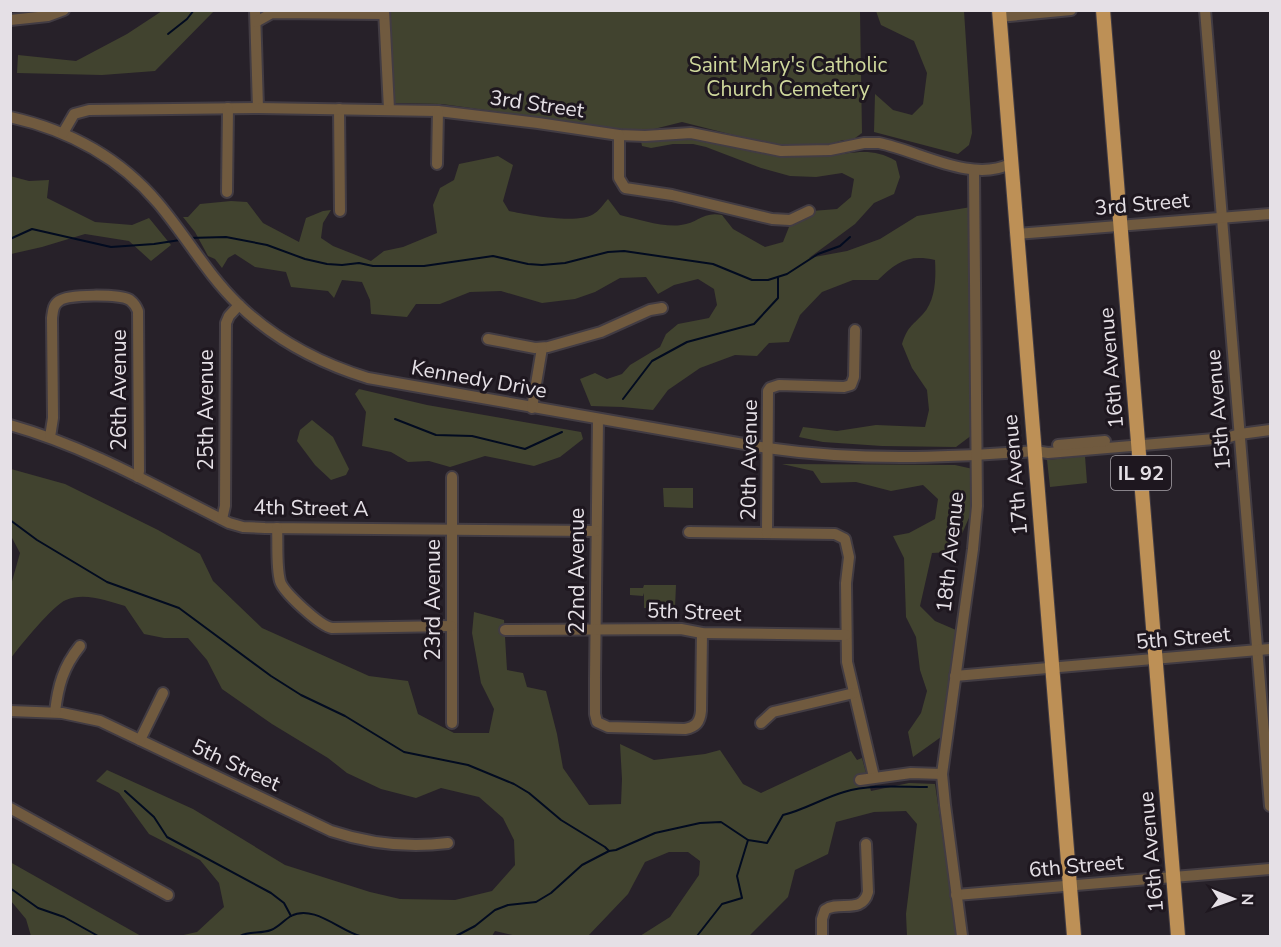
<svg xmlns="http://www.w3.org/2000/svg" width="1281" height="947" font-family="'Nunito Sans',sans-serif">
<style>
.green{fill:#41432f}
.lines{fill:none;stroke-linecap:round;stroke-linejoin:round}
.stream{stroke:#020b20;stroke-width:2}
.minor-casing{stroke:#423c43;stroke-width:14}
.major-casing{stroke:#423c43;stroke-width:16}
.minor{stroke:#705a3f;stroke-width:10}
.major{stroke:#bd9056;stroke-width:14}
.labels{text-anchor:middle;stroke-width:6;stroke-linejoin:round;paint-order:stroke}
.shield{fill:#1e171f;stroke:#a9a4aa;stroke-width:1.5}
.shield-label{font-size:20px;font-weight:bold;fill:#e5e0e6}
.park-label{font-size:21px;fill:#cfd89c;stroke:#1e171f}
.street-label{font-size:21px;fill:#e5e0e6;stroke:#1e171f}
</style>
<rect width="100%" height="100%" fill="#272129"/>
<g class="green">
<polygon points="162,11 214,11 155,71 102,75 17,73 18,55 76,61 127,34"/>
<polygon points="391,11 860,11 862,133 851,141 843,140 828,145 801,146 765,143 682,122 650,130 629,130 442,104 394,103 391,88"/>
<polygon points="876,11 964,11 972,133 969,145 958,154 874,132 875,94 893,110 912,115 923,104 927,73 914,41 881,25"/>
<path d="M 698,137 C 722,143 749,153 774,155 C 792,157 811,157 829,156 C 854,153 872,147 896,161 L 900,177 L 894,194 L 874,203 L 855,224 L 809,258 L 847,251 L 880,239 L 917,216 L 971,207 L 972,435 L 956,447 L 882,446 L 823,442 L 799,437 L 803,427 L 837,431 L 876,425 L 925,427 L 929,410 L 927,390 L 912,368 L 902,344 C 908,326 911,327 923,314 C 936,300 936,277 935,260 C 908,254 897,262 878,280 L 853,280 L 822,292 L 800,315 L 789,342 L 769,343 L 757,356 L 735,355 L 700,368 L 668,390 L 653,410 L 622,407 L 591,406 L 580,379 L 595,373 L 607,379 L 622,374 L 630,365 L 660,347 L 666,334 L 678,324 L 709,318 L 717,305 L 714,289 L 698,279 L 674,285 L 658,294 L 646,277 L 620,278 L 595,292 L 575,299 L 542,303 L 501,291 L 470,292 L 440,304 L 416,304 L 407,317 L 371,314 L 370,300 L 362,282 L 342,280 L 334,298 L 328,291 L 291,287 L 286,272 L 255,267 L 235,254 L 228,258 L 222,268 L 215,259 L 208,256 L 195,232 L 183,217 L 188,217 L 200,204 L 231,201 L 247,202 L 263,223 L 299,242 L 306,218 L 323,211 L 331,210 L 323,223 L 321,238 L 333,246 L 371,261 L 384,251 L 403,247 L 437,233 L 433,205 L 440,188 L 454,180 L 459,164 L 498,156 L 513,165 L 503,201 L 509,211 C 528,215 580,225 595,213 C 600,210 604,203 608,199 L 620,215 C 636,219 666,228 681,225 C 698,223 703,211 722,215 L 733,229 L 765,247 L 783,242 L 789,227 L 812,211 L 837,209 L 851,197 L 854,179 L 842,173 L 816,177 L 790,176 L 761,168 L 706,147 L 693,144 L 673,144 L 651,148 L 642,146 L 641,141 Z"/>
<polygon points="10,176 29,181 49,180 47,198 95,222 132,225 149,218 171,245 151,261 129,241 85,234 42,247 11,254"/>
<polygon points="359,389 427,405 581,432 583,439 560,457 534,466 485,456 450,467 429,461 408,462 391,452 362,446 366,412 355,394"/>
<polygon points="312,420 333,437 349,469 346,475 331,480 315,465 297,441 300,430"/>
<polygon points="1085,456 1087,483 1050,487 1047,460"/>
<polygon points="782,464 955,465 973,469 975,504 961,536 951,552 932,553 920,606 935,621 956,630 941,737 913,757 908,732 921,713 927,691 920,670 916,637 906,617 904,558 893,536 909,533 935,519 938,499 923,485 891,491 856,482 821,483 813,471"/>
<path d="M 11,469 L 65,484 L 158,530 L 200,554 L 213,581 L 262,628 L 369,676 L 408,681 L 418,714 L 454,733 L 489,733 L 494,709 L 481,683 L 472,633 L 474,612 L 504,620 L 507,670 L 523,673 L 527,687 L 546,691 L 557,734 L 563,768 L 589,805 L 621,804 L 622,779 L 620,744 L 654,760 L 705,754 L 720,750 L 743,784 L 761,793 L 851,751 L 857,760 L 862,758 L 871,791 L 909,783 L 935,784 L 957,936 L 907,936 L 906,914 L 917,824 L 906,811 L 874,812 L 836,822 L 828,854 L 795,870 L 788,897 L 749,936 L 640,936 L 670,917 L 699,875 L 700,861 L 688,852 L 669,852 L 645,862 L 628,894 L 588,936 L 517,936 L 495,931 L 492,936 L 179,936 L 197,932 L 224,907 L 219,883 L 200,860 L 149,834 L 119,793 L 96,781 L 107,770 L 193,809 L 285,865 L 370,892 L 400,899 L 455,900 L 492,891 L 515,865 L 514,840 L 503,818 L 479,797 L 441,788 L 416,798 L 381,789 L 347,773 L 328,758 L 272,724 L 222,689 L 207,660 L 188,638 L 164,638 L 144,634 L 125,606 C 107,601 85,592 66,600 C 53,605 20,646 11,658 L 11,585 L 20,553 L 11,536 Z"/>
<polygon points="663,488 693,488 693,508 664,507"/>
<polygon points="644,585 676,585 675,608 644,608 644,593 643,596 630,595 630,588 643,588"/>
<polygon points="10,862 141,936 31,936 26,919 11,901"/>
</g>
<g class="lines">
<g class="stream">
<polyline points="168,34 187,19 194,10"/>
<polyline points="188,238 226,237 267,245 305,259 327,264 342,265 359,263 373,266 424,266 493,256 528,264 542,265 565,263 608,252 624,251 713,264 752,280 768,280 787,274 818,254 840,246 850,237"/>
<polyline points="10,239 32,229 111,247 154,244 180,240"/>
<polyline points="623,399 652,361 687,342 754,324 778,298 778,278"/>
<polyline points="395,419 436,435 472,436 525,449 562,432"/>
<polyline points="10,520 37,540 107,582 179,608 271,676 301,695 345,716 404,752 468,765 514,784 529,793 561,820 605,847 609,851"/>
<polyline points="125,791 154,817 167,837 271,893 284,903 291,916"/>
<polyline points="10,888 38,908 64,917 98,936"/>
<path d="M 240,936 C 249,931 261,934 271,930 C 279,927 284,920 291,916 C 313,904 339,930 360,936"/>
<path d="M 456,936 L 475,926 L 495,910 L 508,905 L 536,902 L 551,893 L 582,865 L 609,851 L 616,850 L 655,833 L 700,823 L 721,822 L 748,840 L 767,843 L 783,815 C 804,810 823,798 844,792 C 870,784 901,787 927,787"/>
<polyline points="697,936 722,904 742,898 737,876 748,840"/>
</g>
<defs>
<g id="minor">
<polyline points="255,10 258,108"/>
<polyline points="384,10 389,109"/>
<polyline points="1205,10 1270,806"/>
<polyline points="999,17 1071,10"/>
<polyline points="10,20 48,16 64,10"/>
<polyline points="256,22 272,13 384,14"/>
<polyline points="339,109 340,211"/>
<path d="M 10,117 C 68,130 120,158 158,203 C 186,236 207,274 238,304 C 275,340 319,363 368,378 L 767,448 C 857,461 945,458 1035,451 L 1048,453 L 1226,438 L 1240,434 L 1270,430"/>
<path d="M 63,133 L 74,114 L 89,110 L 258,108 L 438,111 L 538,123 L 619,135 L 645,136 L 691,133 L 781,151 L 830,150 L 864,143 L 879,143 C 919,151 971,183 1010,164"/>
<polyline points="619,135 619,178 625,188 672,195 772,219 790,220 809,211"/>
<polyline points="437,164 438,111"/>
<polyline points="227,192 228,108"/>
<polyline points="1016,234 1270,214"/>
<polyline points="488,339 535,348 548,347 601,332 650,310 662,308"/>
<polyline points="532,408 542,348"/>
<path d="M 598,419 L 595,678 L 595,714 L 597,722 L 608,727 L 685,729 C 696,727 700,722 701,711 L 702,633"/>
<path d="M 10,425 C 88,447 157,487 229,523 L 243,527 L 265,528 L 596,531"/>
<path d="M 50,437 L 53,418 L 52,318 C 53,311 53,305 59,301 C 68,294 119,294 130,300 C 134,303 136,306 138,311 L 139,471 L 138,477"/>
<polyline points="1058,445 1105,441"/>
<polyline points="452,477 452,723"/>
<polyline points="222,519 225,506 226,323 229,316 239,305"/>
<path d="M 277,528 C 278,543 276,566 280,581 C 283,592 320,626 332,628 L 451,626"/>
<polyline points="689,532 835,534 845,539 849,557 846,583 847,662 874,777"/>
<polyline points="767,533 768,391 770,388 779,385 844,387 851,385 854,377 855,330"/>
<polyline points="505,630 681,629 702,633 846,635"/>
<polyline points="955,676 1270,649"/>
<path d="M 10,711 L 62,713 L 100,721 L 331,831 C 370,844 408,848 448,843"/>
<path d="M 55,712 C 58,686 63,667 80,646"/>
<polyline points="761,723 773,712 854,693"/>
<polyline points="140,740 163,693"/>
<polyline points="860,780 911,773 942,774"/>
<polyline points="10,808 168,895"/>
<polyline points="956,895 1270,869"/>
<path d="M 822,936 L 822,919 L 825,910 C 839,900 862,915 868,892 L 866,844"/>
<polyline points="962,936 945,805 942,774 973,549 977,506 974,170"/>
</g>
<g id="major">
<polyline points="999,10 1074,936"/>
<polyline points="1103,10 1178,936"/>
</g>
</defs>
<use href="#minor" class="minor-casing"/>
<use href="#major" class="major-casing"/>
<use href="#minor" class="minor"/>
<use href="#major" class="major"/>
</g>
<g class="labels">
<rect class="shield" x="1111" y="456" width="60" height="34" rx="4.5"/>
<g class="shield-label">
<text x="1141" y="480">IL 92</text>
</g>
<g class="park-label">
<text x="788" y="72">Saint Mary's Catholic<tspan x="788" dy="24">Church Cemetery</tspan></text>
</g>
<g class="street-label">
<text transform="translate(537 104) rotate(8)" y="7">3rd Street</text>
<text transform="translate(1142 204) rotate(-5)" y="7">3rd Street</text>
<text transform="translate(1111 368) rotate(-95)" y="7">16th Avenue</text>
<text transform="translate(479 379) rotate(10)" y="7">Kennedy Drive</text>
<text transform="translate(119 390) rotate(-90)" y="7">26th Avenue</text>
<text transform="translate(206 410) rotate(-90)" y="7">25th Avenue</text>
<text transform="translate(1218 410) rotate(-95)" y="7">15th Avenue</text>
<text transform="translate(749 460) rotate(-89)" y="7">20th Avenue</text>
<text transform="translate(1015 475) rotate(-95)" y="7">17th Avenue</text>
<text transform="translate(311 508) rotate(1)" y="7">4th Street A</text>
<text transform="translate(950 552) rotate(-84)" y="7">18th Avenue</text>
<text transform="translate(577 571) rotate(-90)" y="7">22nd Avenue</text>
<text transform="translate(433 600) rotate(-90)" y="7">23rd Avenue</text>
<text transform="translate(694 612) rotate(2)" y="7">5th Street</text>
<text transform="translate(1183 638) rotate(-5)" y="7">5th Street</text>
<text transform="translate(236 765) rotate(25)" y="7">5th Street</text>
<text transform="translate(1151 852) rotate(-95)" y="7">16th Avenue</text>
<text transform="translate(1076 866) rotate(-5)" y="7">6th Street</text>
</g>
</g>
<rect width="1281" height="947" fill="none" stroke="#e5e0e6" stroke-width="24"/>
<g transform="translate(1233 899) rotate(91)" stroke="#1e171f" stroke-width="4.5" paint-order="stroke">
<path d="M0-4.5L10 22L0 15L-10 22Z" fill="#e5e0e6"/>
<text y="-9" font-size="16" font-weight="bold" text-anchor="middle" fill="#e5e0e6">N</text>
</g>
</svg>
